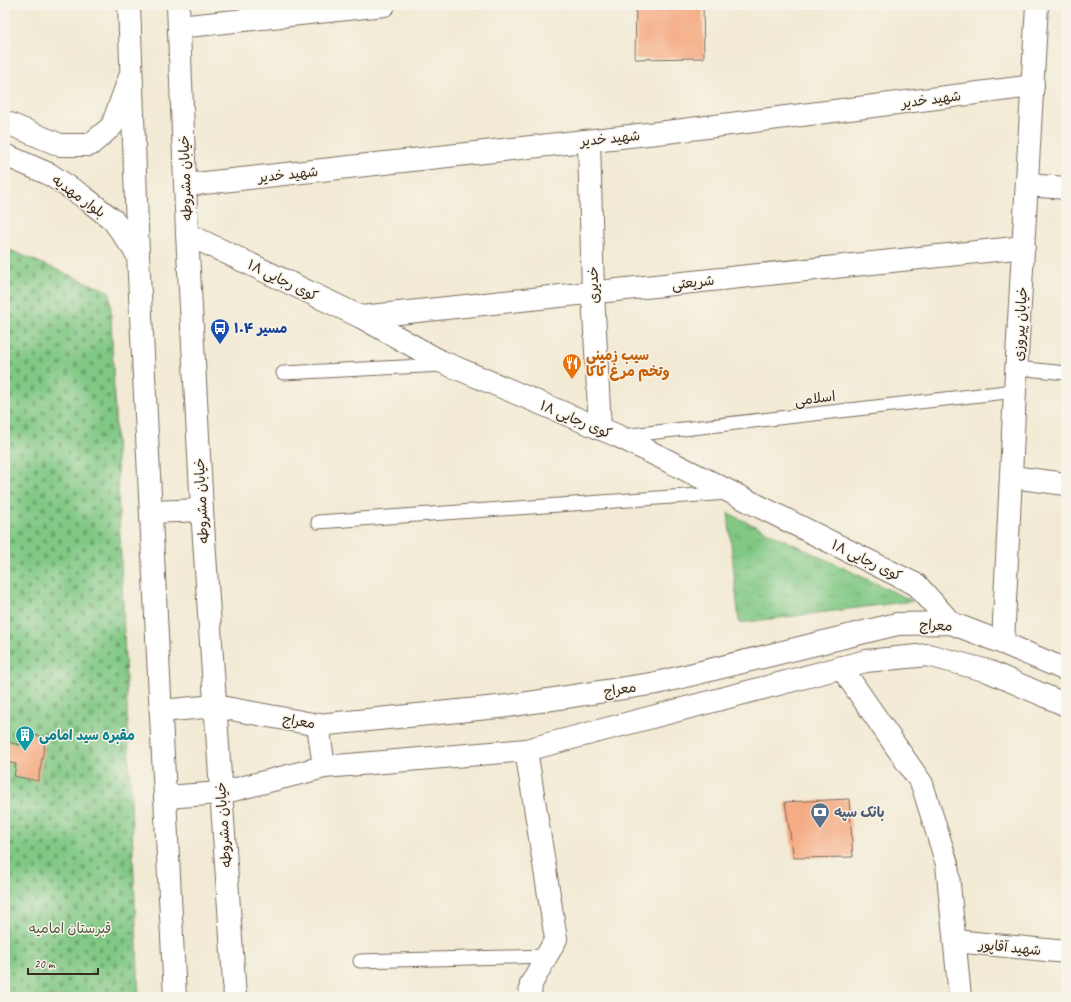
<svg xmlns="http://www.w3.org/2000/svg" width="1071" height="1002" font-family="Caveat,'Playpen Sans Arabic',sans-serif">
<style>
.cemetery{fill:url(#cemetery-stones);stroke:#5e7951}
.park{fill:url(#park-tufts);stroke:#5e7951}
.building{fill:#f5ab83}
.lines{fill:none;stroke-linecap:round;stroke-linejoin:round}
.service-casing{stroke:#7b6d5e;stroke-width:15}
.minor-casing{stroke:#7b6d5e;stroke-width:24}
.secondary-casing{stroke:#7b6d5e;stroke-width:24}
.primary-casing{stroke:#7b6d5e;stroke-width:24}
.service{stroke:#fff;stroke-width:13}
.minor{stroke:#fff;stroke-width:22}
.secondary{stroke:#fff;stroke-width:22}
.primary{stroke:#fff;stroke-width:22}
.labels{text-anchor:middle;stroke-width:3;stroke-linejoin:round;paint-order:stroke}
.street-label{font-size:14px;fill:#3b2a1e;stroke:#f7f3e8}
.transit-label{font-size:14px;font-weight:bold;fill:#164399;stroke:#f7f3e8;text-anchor:start}
.food-label{font-size:14px;font-weight:bold;fill:#c56008;stroke:#f7f3e8;text-anchor:start}
.culture-label{font-size:14px;font-weight:bold;fill:#0d838f;stroke:#f7f3e8;text-anchor:start}
.service-label{font-size:14px;font-weight:bold;fill:#4e5e75;stroke:#f7f3e8;text-anchor:start}
.park-label{font-size:14px;fill:#50593d;stroke:#f7f3e8}
</style>
<defs>
<pattern id="cemetery-stones" width="16" height="16" patternUnits="userSpaceOnUse"><rect width="16" height="16" fill="#80c884"/><path d="M2 7V4a2 2 0 0 1 4 0v3zM10 15v-3a2 2 0 0 1 4 0v3z" fill="#6aa36b"/></pattern>
<pattern id="park-tufts" width="24" height="20" patternUnits="userSpaceOnUse"><rect width="24" height="20" fill="#80c884"/><path d="M3 7l-1-3M5 7V3M7 7l1-3M15 17l-1-3M17 17v-4M19 17l1-3" fill="none" stroke="#6aa36b"/></pattern>
</defs>
<rect width="100%" height="100%" fill="#f7f3e8"/>
<filter id="ink" filterUnits="userSpaceOnUse"><feTurbulence type="fractalNoise" baseFrequency=".025" numOctaves="2"/><feDisplacementMap in="SourceGraphic" scale="8" xChannelSelector="R" yChannelSelector="G"/><feConvolveMatrix kernelMatrix="1 2 1 2 8 2 1 2 1" color-interpolation-filters="sRGB"/></filter>
<filter id="wash" filterUnits="userSpaceOnUse"><feTurbulence type="fractalNoise" baseFrequency=".012" numOctaves="4" result="noise"/><feDisplacementMap in="SourceGraphic" scale="16" xChannelSelector="R" yChannelSelector="G"/><feGaussianBlur stdDeviation="0.9" result="paint"/><feColorMatrix in="noise" values="0 0 0 0 0 0 0 0 0 0 0 0 0 0 0 0 0 1.4 0 .05"/><feComposite in="paint" operator="in"/></filter>
<g filter="url(#wash)">
<rect width="100%" height="100%" fill="#f2ead4"/>
<polygon class="cemetery" points="5,248 110,292 139,997 5,997"/>
<polygon class="park" points="728,513 913,601 739,623"/>
<g id="blocks">
<g class="building">
<polygon points="636,5 703,5 704,58 635,59"/>
<polygon points="22,733 46,737 38,781 14,776 16,764 5,762 8,742 20,745"/>
<polygon points="849,799 853,857 794,858 785,802"/>
</g>
</g>
</g>
<g filter="url(#ink)">
<use href="#blocks" fill-opacity="0" stroke="#7b6d5e" stroke-width="1"/>
<g class="lines">
<defs>
<g id="service">
<polyline points="1017,368 1066,373"/>
<polyline points="283,373 443,365"/>
<polyline points="622,436 1015,391"/>
<polyline points="318,522 728,493"/>
<polyline points="360,961 546,956"/>
</g>
<g id="minor">
<polyline points="179,27 384,5"/>
<polyline points="589,141 593,293 600,429"/>
<polyline points="186,185 675,131 1033,86"/>
<polyline points="1027,185 1066,188"/>
<polyline points="187,234 361,317 440,361 618,436 917,585 951,623"/>
<polyline points="361,317 1024,247"/>
<polyline points="1012,477 1066,484"/>
<polyline points="1003,643 1015,391 1037,5"/>
<polyline points="841,667 922,784 947,864 960,997"/>
<polyline points="526,750 556,939 531,984 530,997"/>
<polyline points="955,941 1066,952"/>
</g>
<g id="secondary">
<polyline points="5,122 60,145 90,145 112,126 131,74"/>
<polyline points="5,155 49,174 84,197 113,220 138,255"/>
</g>
<g id="primary">
<polyline points="129,5 138,255 175,997"/>
<polyline points="178,5 187,234 202,510 235,997"/>
<polyline points="151,512 202,510"/>
<polyline points="161,711 215,706 318,725 508,706 657,683 897,624 951,623 1003,643 1066,670"/>
<polyline points="318,725 324,767"/>
<polyline points="166,797 221,793 324,767 526,750 866,661 928,655 988,671 1066,705"/>
</g>
</defs>
<use href="#service" class="service-casing"/>
<use href="#minor" class="minor-casing"/>
<use href="#secondary" class="secondary-casing"/>
<use href="#primary" class="primary-casing"/>
<use href="#service" class="service"/>
<use href="#minor" class="minor"/>
<use href="#secondary" class="secondary"/>
<use href="#primary" class="primary"/>
</g>
</g>
<defs>
<symbol id="bus-pin" viewBox="-11 -11 22 30"><path d="M0 17L-7.5 6A9.5 9.5 0 1 1 7.5 6Z" fill="#1a4fb4" stroke="#f7f3e8"/><path d="M-5-6H5V4H4V6H2V4H-2V6H-4V4H-5ZM-3.5-4V0h7V-4ZM-3.5 1.2v1.5H-2V1.2ZM2 1.2v1.5H3.5V1.2Z" fill="#fff"/></symbol>
<symbol id="restaurant-pin" viewBox="-11 -11 22 30"><path d="M0 17L-7.5 6A9.5 9.5 0 1 1 7.5 6Z" fill="#e8710a" stroke="#f7f3e8"/><path d="M-5-6h1v4h1v-4h1v4h1v-4h1v5L-1.5 .5V6h-2V.5L-5-1ZM5-6V6H3V1.5H1.5Q1.5-4 5-6Z" fill="#fff"/></symbol>
<symbol id="building-pin" viewBox="-11 -11 22 30"><path d="M0 17L-7.5 6A9.5 9.5 0 1 1 7.5 6Z" fill="#0f9aa8" stroke="#f7f3e8"/><path d="M-4-6H4V6H1V3H-1V6H-4ZM-2.5-4.3h1.7v1.8h-1.7ZM.8-4.3h1.7v1.8H.8ZM-2.5-1h1.7V.8h-1.7ZM.8-1h1.7V.8H.8Z" fill="#fff"/></symbol>
<symbol id="bank-pin" viewBox="-11 -11 22 30"><path d="M0 17L-7.5 6A9.5 9.5 0 1 1 7.5 6Z" fill="#5c6f8a" stroke="#f7f3e8"/><path d="M-6-4H6V4H-6ZM0-2.3a2.3 2.3 0 1 0 0 4.6a2.3 2.3 0 1 0 0-4.6Z" fill="#fff"/></symbol>
</defs>
<g fill-rule="evenodd">
<use href="#bus-pin" x="209" y="317" width="22" height="30"/>
<use href="#restaurant-pin" x="561" y="352" width="22" height="30"/>
<use href="#building-pin" x="14" y="724" width="22" height="30"/>
<use href="#bank-pin" x="809" y="801" width="22" height="30"/>
</g>
<g class="labels">
<g class="street-label">
<text transform="translate(931 99) rotate(-7)" y="5">شهید خدیر</text>
<text transform="translate(610 138) rotate(-6)" y="5">شهید خدیر</text>
<text transform="translate(288 174) rotate(-6)" y="5">شهید خدیر</text>
<text transform="translate(185 178) rotate(-92)" y="5">خیابان مشروطه</text>
<text transform="translate(79 196) rotate(36)" y="5">بلوار مهدیه</text>
<text transform="translate(283 280) rotate(26)" y="5">کوی رجایی ۱۸</text>
<text transform="translate(693 282) rotate(-6)" y="5">شریعتی</text>
<text transform="translate(593 285) rotate(-92)" y="5">خدیری</text>
<text transform="translate(1020 324) rotate(-87)" y="5">خیابان پیروزی</text>
<text transform="translate(815 398) rotate(-7)" y="5">اسلامی</text>
<text transform="translate(576 419) rotate(23)" y="5">کوی رجایی ۱۸</text>
<text transform="translate(201 501) rotate(-93)" y="5">خیابان مشروطه</text>
<text transform="translate(867 560) rotate(26)" y="5">کوی رجایی ۱۸</text>
<text transform="translate(936 625) rotate(3)" y="5">معراج</text>
<text transform="translate(620 689) rotate(-9)" y="5">معراج</text>
<text transform="translate(299 721) rotate(9)" y="5">معراج</text>
<text transform="translate(223 825) rotate(-94)" y="5">خیابان مشروطه</text>
<text transform="translate(1010 947) rotate(6)" y="5">شهید آقاپور</text>
</g>
<g class="transit-label">
<text x="234" y="333">مسیر ۱۰۴</text>
</g>
<g class="food-label">
<text x="586" y="360">سیب زمینی<tspan x="586" dy="16">وتخم مرغ کاکا</tspan></text>
</g>
<g class="culture-label">
<text x="39" y="740">مقبره سید امامی</text>
</g>
<g class="service-label">
<text x="834" y="817">بانک سپه</text>
</g>
<g class="park-label">
<text x="70" y="933">قبرستان امامیه</text>
</g>
</g>
<rect width="1071" height="1002" fill="none" stroke="#f7f3e8" stroke-width="20"/>
<path d="M28 968v6h70v-6" fill="none" stroke="#3b2a1e" stroke-width="2"/>
<text x="34" y="968" font-size="12" fill="#3b2a1e" stroke="#f7f3e8" stroke-width="3" paint-order="stroke">20 m</text>
</svg>
